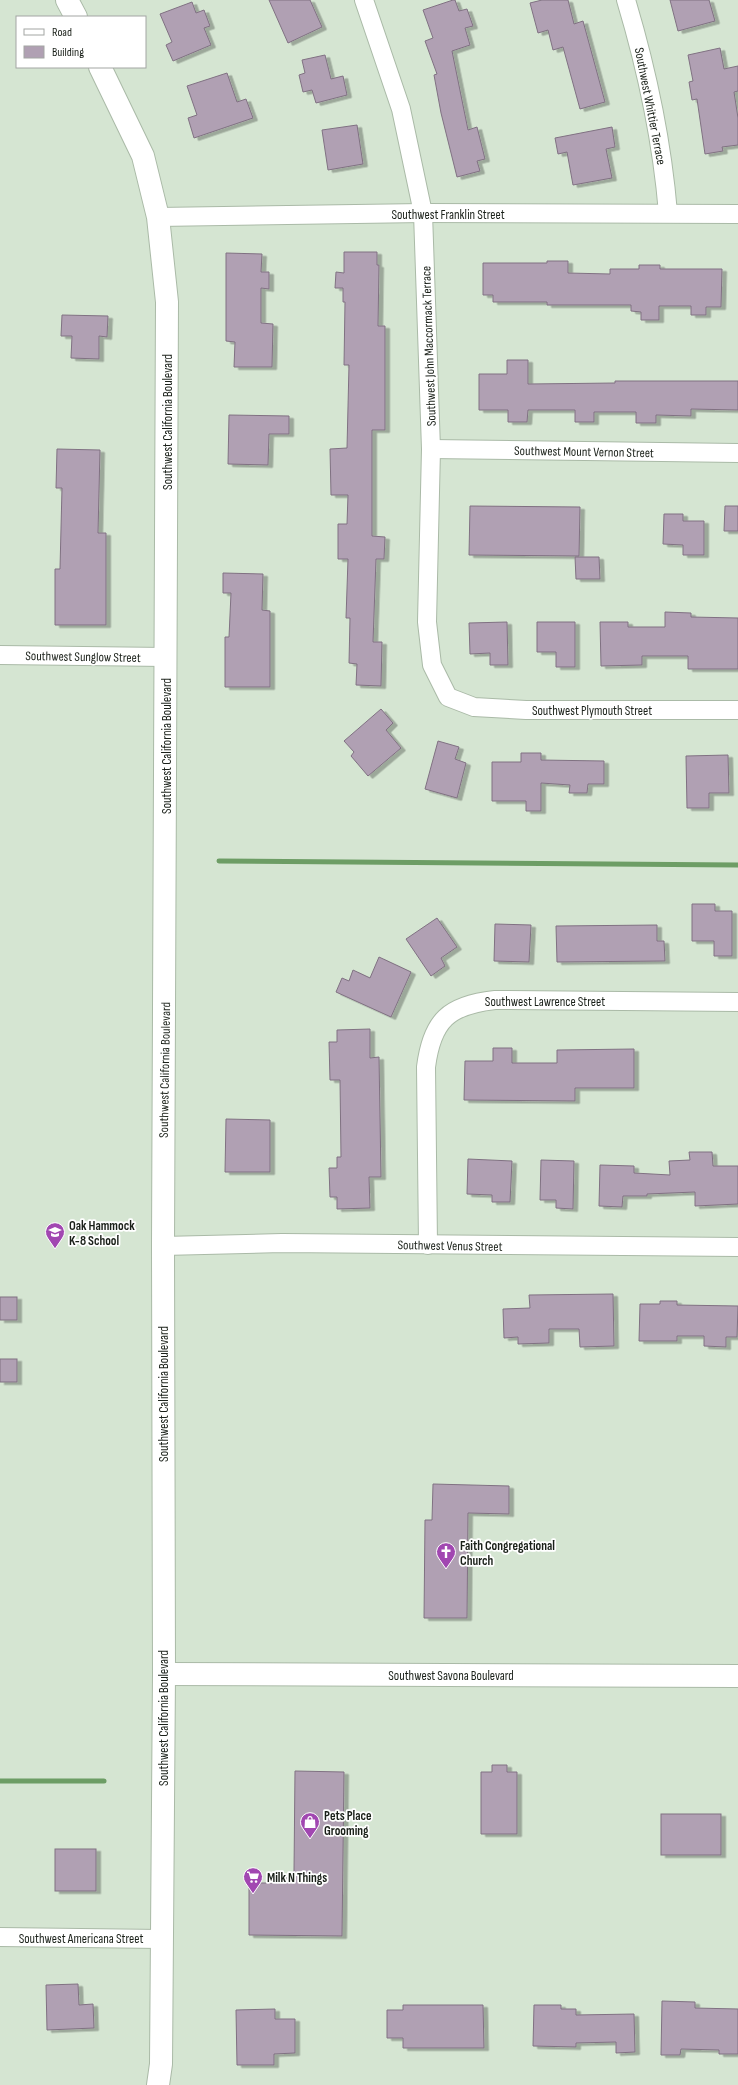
<svg xmlns="http://www.w3.org/2000/svg" width="738" height="2085" font-family="'Sofia Sans Condensed',sans-serif">
<style>
.lines{fill:none;stroke-linecap:round;stroke-linejoin:round}
.stream{stroke:#6d9d65;stroke-width:5}
.building{fill:#b0a0b3;stroke:#807182;filter:url(#shadow)}
.minor-casing{stroke:#aabaa7;stroke-width:20}
.tertiary-casing{stroke:#aabaa7;stroke-width:24}
.minor{stroke:#fff;stroke-width:18}
.tertiary{stroke:#fff;stroke-width:22}
.labels{text-anchor:middle;stroke-width:3.5;stroke-linejoin:round;paint-order:stroke}
.street-label{font-size:13px;fill:#1a2019;stroke:#fff}
.poi-label{font-size:13px;font-weight:bold;fill:#1a2019;stroke:#fff;text-anchor:start}
</style>
<defs>
<filter id="shadow"><feDropShadow dx="4.5" dy="2.5" stdDeviation="0" flood-color="#0004"/></filter>
</defs>
<rect width="100%" height="100%" fill="#d5e5d2"/>
<g class="lines">
<g class="stream">
<polyline points="219,861 738,865"/>
<polyline points="0,1781 104,1781"/>
</g>
</g>
<g class="building">
<polygon points="269,0 310,0 322,27 288,43"/>
<polygon points="453,0 455,0 459,11 467,9 473,26 465,28 470,45 452,51 468,130 477,127 485,159 477,161 480,171 457,177 441,113 434,75 437,74 425,41 433,38 423,10"/>
<polygon points="542,0 568,0 574,24 583,21 605,102 580,109 563,47 553,50 548,30 538,33 530,3"/>
<polygon points="670,0 709,0 715,21 678,31"/>
<polygon points="192,2 196,13 204,10 210,26 204,28 211,45 173,61 166,45 172,42 160,14"/>
<polygon points="720,48 724,69 738,66 738,91 734,92 738,118 738,145 722,147 723,151 705,154 697,99 692,100 689,82 693,81 688,55"/>
<polygon points="325,55 331,79 343,76 347,95 316,103 312,90 303,92 299,75 305,73 302,60"/>
<polygon points="227,73 237,102 246,99 253,118 194,138 188,118 197,115 187,86"/>
<polygon points="357,125 363,164 328,170 322,130"/>
<polygon points="612,127 615,147 606,149 612,178 573,185 567,152 558,154 555,138"/>
<polygon points="344,252 377,252 377,265 379,265 378,326 385,326 385,430 372,430 372,536 385,537 384,559 376,559 373,642 382,642 381,686 356,685 357,664 349,663 350,618 346,618 348,559 338,559 338,524 347,524 348,495 331,495 330,449 347,448 349,365 344,365 345,302 343,302 343,288 335,288 336,272 344,273"/>
<polygon points="226,253 262,254 261,272 269,272 269,289 261,288 261,323 273,324 272,367 234,367 235,342 226,341"/>
<polygon points="547,261 568,261 568,273 610,274 610,269 639,269 639,265 660,265 660,269 722,269 721,307 706,307 706,315 691,315 691,306 659,306 659,320 641,320 641,312 631,311 631,305 547,305 547,302 493,302 493,295 483,295 483,263 547,263"/>
<polygon points="62,315 108,316 107,337 99,336 99,359 71,358 72,336 61,336"/>
<polygon points="507,360 528,360 528,384 615,383 615,381 738,381 738,410 691,409 691,416 656,415 656,423 636,423 636,412 594,412 594,422 575,422 575,410 528,410 527,422 508,422 508,410 479,410 479,374 507,374"/>
<polygon points="229,415 289,416 289,434 269,434 268,465 228,464"/>
<polygon points="57,449 100,450 98,533 106,533 106,625 55,625 55,569 60,569 62,488 56,488"/>
<polygon points="470,506 580,507 579,556 469,555"/>
<polygon points="725,506 738,506 738,531 724,531"/>
<polygon points="664,514 683,514 683,521 704,521 704,555 683,555 683,545 663,544"/>
<polygon points="575,557 599,557 600,579 576,579"/>
<polygon points="223,573 263,574 262,610 270,611 270,687 225,687 225,637 229,637 231,593 223,593"/>
<polygon points="665,612 691,613 691,617 738,618 738,669 688,669 688,656 642,656 642,665 601,666 600,622 628,622 628,627 665,627"/>
<polygon points="507,622 508,665 490,665 490,653 470,654 469,623"/>
<polygon points="537,622 575,622 575,667 556,667 556,652 537,652"/>
<polygon points="381,709 393,723 386,730 401,748 368,776 351,756 354,752 344,741"/>
<polygon points="438,741 459,747 455,759 466,763 457,798 425,789"/>
<polygon points="521,753 541,753 541,760 604,761 604,784 588,784 587,793 569,793 570,785 541,783 541,811 526,811 526,801 492,801 492,762 521,762"/>
<polygon points="728,755 729,793 709,793 709,808 687,808 686,756"/>
<polygon points="692,904 715,904 715,911 732,911 732,956 714,956 714,941 692,941"/>
<polygon points="437,918 457,947 441,958 445,966 431,976 406,939"/>
<polygon points="495,924 531,925 529,962 494,961"/>
<polygon points="657,925 657,941 664,941 665,961 557,962 556,926"/>
<polygon points="379,957 411,972 391,1017 336,992 342,978 349,981 353,970 370,978"/>
<polygon points="370,1029 370,1058 379,1057 381,1177 369,1177 370,1208 337,1209 337,1197 330,1197 329,1168 337,1168 337,1157 341,1157 340,1080 330,1080 329,1042 337,1042 337,1030"/>
<polygon points="493,1048 512,1048 512,1063 557,1063 557,1050 634,1049 634,1088 575,1088 575,1101 464,1100 465,1061 493,1061"/>
<polygon points="226,1119 270,1120 270,1172 225,1172"/>
<polygon points="689,1152 712,1152 713,1166 738,1166 738,1204 695,1206 695,1192 647,1194 647,1196 623,1196 622,1207 599,1206 600,1165 634,1166 634,1173 670,1175 669,1161 690,1160"/>
<polygon points="468,1159 512,1161 510,1202 492,1202 492,1195 467,1194"/>
<polygon points="541,1160 574,1161 573,1209 556,1208 556,1200 540,1200"/>
<polygon points="613,1294 614,1346 580,1347 579,1329 549,1329 549,1343 518,1344 518,1337 504,1338 503,1309 530,1308 529,1295"/>
<rect x="0" y="1297" width="17" height="23"/>
<polygon points="660,1301 677,1301 677,1305 738,1306 737,1337 726,1337 726,1347 704,1346 704,1336 677,1336 677,1341 639,1341 640,1304 660,1304"/>
<rect x="0" y="1359" width="17" height="23"/>
<polygon points="433,1484 509,1486 509,1514 468,1513 467,1618 424,1618 425,1520 432,1520"/>
<polygon points="492,1765 507,1765 507,1772 517,1772 517,1834 481,1834 481,1772 492,1772"/>
<polygon points="295,1771 344,1772 342,1936 249,1935 249,1883 281,1883 294,1871"/>
<rect x="661" y="1814" width="60" height="41"/>
<rect x="55" y="1849" width="41" height="42"/>
<polygon points="78,1984 79,2005 93,2004 94,2028 47,2030 46,1985"/>
<polygon points="662,2001 695,2002 695,2008 738,2009 738,2054 719,2054 719,2050 681,2049 680,2055 661,2055"/>
<polygon points="403,2005 483,2005 484,2048 403,2048 403,2038 387,2038 387,2010 403,2010"/>
<polygon points="534,2005 561,2005 561,2009 576,2009 576,2015 634,2014 635,2052 616,2053 616,2042 576,2043 576,2047 533,2046"/>
<polygon points="275,2009 275,2019 295,2019 295,2053 274,2054 274,2065 237,2065 236,2010"/>
</g>
<g class="lines">
<defs>
<g id="minor">
<polyline points="364,0 401,109 423,213 431,449 427,622 432,665 448,697 474,707 526,710 738,710"/>
<path d="M 626,0 C 647,70 662,141 668,213"/>
<polyline points="158,217 423,213 738,214"/>
<polyline points="431,449 738,453"/>
<polyline points="0,655 166,657"/>
<path d="M 428,1245 L 426,1067 C 432,1020 449,1005 495,1000 L 738,1002"/>
<polyline points="163,1246 282,1243 738,1247"/>
<polyline points="0,1937 161,1939"/>
</g>
<g id="tertiary">
<polyline points="67,0 76,17"/>
<polyline points="100,67 143,156 158,217 167,302 163,1246 164,1674 161,2064 158,2085"/>
<polyline points="164,1674 738,1676"/>
</g>
</defs>
<use href="#minor" class="minor-casing"/>
<use href="#tertiary" class="tertiary-casing"/>
<use href="#minor" class="minor"/>
<use href="#tertiary" class="tertiary"/>
</g>
<defs>
<symbol id="school-pin" viewBox="-11 -11 22 30"><path d="M0 17L-7.5 6A9.5 9.5 0 1 1 7.5 6Z" fill="#a147b1" stroke="#fff"/><path d="M0-5L7-2L0 1L-7-2ZM-4 1L0 2.5L4 1V4Q0 6-4 4Z" fill="#fff"/></symbol>
<symbol id="church-pin" viewBox="-11 -11 22 30"><path d="M0 17L-7.5 6A9.5 9.5 0 1 1 7.5 6Z" fill="#a147b1" stroke="#fff"/><path d="M-1.2-6h2.4v3.5h3.3v2.4h-3.3V6h-2.4V-.1h-3.3v-2.4h3.3Z" fill="#fff"/></symbol>
<symbol id="shop-pin" viewBox="-11 -11 22 30"><path d="M0 17L-7.5 6A9.5 9.5 0 1 1 7.5 6Z" fill="#a147b1" stroke="#fff"/><path d="M-5-2.5h2.3a2.7 3.5 0 0 1 5.4 0H5L5.5 6h-11ZM-1.5-2.5h3a1.5 2.3 0 0 0-3 0Z" fill="#fff"/></symbol>
<symbol id="supermarket-pin" viewBox="-11 -11 22 30"><path d="M0 17L-7.5 6A9.5 9.5 0 1 1 7.5 6Z" fill="#a147b1" stroke="#fff"/><path d="M-6-5.5h2.5l.6 2H6L4.5 2H-2.5L-4.4-4H-6ZM-1.5 3.2a1.3 1.3 0 1 0 .1 0ZM3 3.2a1.3 1.3 0 1 0 .1 0Z" fill="#fff"/></symbol>
</defs>
<g fill-rule="evenodd">
<use href="#school-pin" x="44" y="1221" width="22" height="30"/>
<use href="#church-pin" x="435" y="1541" width="22" height="30"/>
<use href="#shop-pin" x="299" y="1811" width="22" height="30"/>
<use href="#supermarket-pin" x="242" y="1866" width="22" height="30"/>
</g>
<g class="labels">
<g class="street-label">
<text transform="translate(651 106) rotate(79)" y="5">Southwest Whittier Terrace</text>
<text x="448" y="219">Southwest Franklin Street</text>
<text transform="translate(428 346) rotate(-92)" y="5">Southwest John Maccormack Terrace</text>
<text transform="translate(167 422) rotate(-90)" y="5">Southwest California Boulevard</text>
<text transform="translate(584 451) rotate(1)" y="5">Southwest Mount Vernon Street</text>
<text transform="translate(83 656) rotate(1)" y="5">Southwest Sunglow Street</text>
<text x="592" y="715">Southwest Plymouth Street</text>
<text transform="translate(166 746) rotate(-90)" y="5">Southwest California Boulevard</text>
<text x="545" y="1006">Southwest Lawrence Street</text>
<text transform="translate(164 1070) rotate(-89)" y="5">Southwest California Boulevard</text>
<text transform="translate(450 1245) rotate(1)" y="5">Southwest Venus Street</text>
<text transform="translate(163 1394) rotate(-90)" y="5">Southwest California Boulevard</text>
<text x="451" y="1680">Southwest Savona Boulevard</text>
<text transform="translate(163 1718) rotate(-90)" y="5">Southwest California Boulevard</text>
<text x="81" y="1943">Southwest Americana Street</text>
</g>
<g class="poi-label">
<text x="69" y="1230">Oak Hammock<tspan x="69" dy="15">K-8 School</tspan></text>
<text x="460" y="1550">Faith Congregational<tspan x="460" dy="15">Church</tspan></text>
<text x="324" y="1820">Pets Place<tspan x="324" dy="15">Grooming</tspan></text>
<text x="267" y="1882">Milk N Things</text>
</g>
</g>
<rect x="16" y="16" width="130" height="52" fill="#ffffff" stroke="#a3a6a3"/>
<rect x="24" y="29" width="20" height="6" fill="#ffffff" stroke="#a3a6a3"/>
<text x="52" y="36" font-size="12" fill="#1a2019">Road</text>
<rect x="24" y="46" width="20" height="12" fill="#b0a0b3" stroke="#a3a6a3"/>
<text x="52" y="56" font-size="12" fill="#1a2019">Building</text>
</svg>
